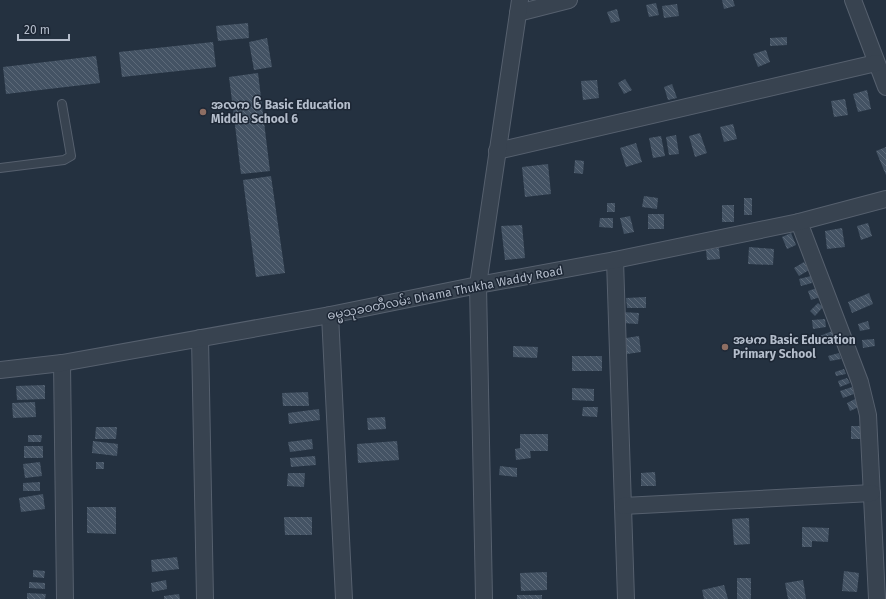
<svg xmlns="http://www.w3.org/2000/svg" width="886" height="599" font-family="'Fira Sans','Noto Sans Myanmar',sans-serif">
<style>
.building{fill:url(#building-back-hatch)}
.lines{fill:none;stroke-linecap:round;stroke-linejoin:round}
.service-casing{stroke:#56606e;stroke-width:10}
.minor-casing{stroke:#56606e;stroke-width:18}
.service{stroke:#384350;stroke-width:8}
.minor{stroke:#384350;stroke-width:16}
.education-dot{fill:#8d6e63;stroke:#1d2735;stroke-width:1.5}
.labels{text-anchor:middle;stroke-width:3;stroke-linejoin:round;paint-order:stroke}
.poi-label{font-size:12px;font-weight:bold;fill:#b4bdcb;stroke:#1d2735;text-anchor:start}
.street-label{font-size:12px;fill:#b4bdcb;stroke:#1d2735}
</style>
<defs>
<pattern id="building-back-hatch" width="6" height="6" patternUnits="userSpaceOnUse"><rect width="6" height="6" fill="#445364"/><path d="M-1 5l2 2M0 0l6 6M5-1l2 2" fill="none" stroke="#5d6a79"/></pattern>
</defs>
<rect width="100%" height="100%" fill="#243140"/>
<g class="building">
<polygon points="722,0 733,0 735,6 724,9"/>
<polygon points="656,3 659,15 649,17 646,5"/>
<polygon points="677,4 679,16 664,18 662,6"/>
<polygon points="617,9 620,21 611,23 607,12"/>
<polygon points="248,23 249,38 218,41 216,26"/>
<polygon points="787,37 787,45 770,46 770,38"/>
<polygon points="267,38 272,67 254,70 249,42"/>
<polygon points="213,42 216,67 122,77 119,52"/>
<polygon points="766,50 770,62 758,67 753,54"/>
<polygon points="96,56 100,83 6,94 3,67"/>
<polygon points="258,73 270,171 241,174 229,77"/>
<polygon points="625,79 632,90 624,94 618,83"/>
<polygon points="597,80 599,98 583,100 581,81"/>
<polygon points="672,84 677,98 668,100 664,87"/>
<polygon points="867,90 871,109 858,112 853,94"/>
<polygon points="845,99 848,115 834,117 831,101"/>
<polygon points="733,124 737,139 724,142 720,127"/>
<polygon points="700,133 707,153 695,157 689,136"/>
<polygon points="676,135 679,154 669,155 666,137"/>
<polygon points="661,136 665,156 653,158 649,138"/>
<polygon points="636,143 642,162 626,167 620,148"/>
<polygon points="886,147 886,175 876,151"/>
<polygon points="575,160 584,161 583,174 574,173"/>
<polygon points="548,164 551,194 525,197 522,167"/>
<polygon points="271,176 285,273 256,277 243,180"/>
<polygon points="644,196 658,198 657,209 642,207"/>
<rect x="744" y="198" width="8" height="17"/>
<rect x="607" y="203" width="8" height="9"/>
<rect x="722" y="205" width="12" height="17"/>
<rect x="648" y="214" width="16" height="15"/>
<polygon points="630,216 634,232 624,234 620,218"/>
<polygon points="600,218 613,218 613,228 599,227"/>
<polygon points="868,223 872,236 861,240 857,226"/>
<polygon points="522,225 525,258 505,260 501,226"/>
<polygon points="842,228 845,247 827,249 825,231"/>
<polygon points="791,233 796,245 787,249 782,237"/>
<polygon points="749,247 774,249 773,265 748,264"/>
<polygon points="719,248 720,259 707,260 706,250"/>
<polygon points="804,262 809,270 799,276 794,268"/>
<polygon points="811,276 812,283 801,286 799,279"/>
<polygon points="817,288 820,297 811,300 808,291"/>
<polygon points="869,293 873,304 852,313 848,302"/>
<polygon points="646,297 646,308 627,308 626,298"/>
<polygon points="818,303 823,307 815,316 810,311"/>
<polygon points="622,312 639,313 638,324 622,323"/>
<polygon points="825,319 826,327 813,329 812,320"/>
<polygon points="868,321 870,329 860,331 858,324"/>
<polygon points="832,331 835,339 823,343 820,336"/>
<polygon points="639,336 641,352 627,354 626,338"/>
<polygon points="874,339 875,346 863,348 862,340"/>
<polygon points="513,346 538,347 537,358 513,357"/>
<polygon points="839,353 841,359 830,361 828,356"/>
<rect x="572" y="356" width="30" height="15"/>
<polygon points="844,369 846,374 836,376 835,372"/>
<polygon points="847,378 850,383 840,387 838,381"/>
<polygon points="45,385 45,399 17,400 16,386"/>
<polygon points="852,387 854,394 843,398 840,391"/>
<polygon points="572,388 594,389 594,401 572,400"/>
<polygon points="308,392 309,406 283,406 282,393"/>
<polygon points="857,398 861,406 850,411 847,403"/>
<polygon points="35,402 36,417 13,418 12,403"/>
<polygon points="583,407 598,407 597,417 582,416"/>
<polygon points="319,409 320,420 289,424 288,413"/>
<polygon points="385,417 386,429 368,430 367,418"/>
<rect x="851" y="426" width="13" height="13"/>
<polygon points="96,427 117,427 116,439 95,439"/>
<polygon points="520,434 548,434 548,451 530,451 531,458 516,460 515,449 520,448"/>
<polygon points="28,435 42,435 41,442 28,442"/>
<polygon points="312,439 313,449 290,452 288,442"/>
<polygon points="93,441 118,444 117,456 92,453"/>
<polygon points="397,441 399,460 358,463 357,444"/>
<rect x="24" y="446" width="19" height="12"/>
<polygon points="315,456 316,465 291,467 290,458"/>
<polygon points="40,462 42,476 25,478 23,464"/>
<rect x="96" y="462" width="8" height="7"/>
<polygon points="500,466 517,468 517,477 499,475"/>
<polygon points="655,472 656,486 641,486 641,473"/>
<polygon points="288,473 305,473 304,487 287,486"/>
<polygon points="40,482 40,491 23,491 23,483"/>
<polygon points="43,494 45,509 21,512 19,498"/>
<polygon points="87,507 116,507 116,534 87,533"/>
<polygon points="284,517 312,517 312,535 285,535"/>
<polygon points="749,518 750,544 734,545 732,519"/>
<polygon points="802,527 829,528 828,542 812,541 812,547 802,547"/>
<polygon points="177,557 179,569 152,572 151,560"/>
<polygon points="33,570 45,571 44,578 33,577"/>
<polygon points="844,571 859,573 857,592 842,591"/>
<polygon points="547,572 547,590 521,591 520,573"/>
<rect x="737" y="578" width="14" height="21"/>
<polygon points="166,580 167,589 152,592 151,583"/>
<polygon points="803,580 806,599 788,599 785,583"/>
<polygon points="29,582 45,583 45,589 29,588"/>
<polygon points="724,585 728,599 704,599 702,590"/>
<polygon points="27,593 46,594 45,599 27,599"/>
<polygon points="179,594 180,599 164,599 164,596"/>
<rect x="517" y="595" width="25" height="4"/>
</g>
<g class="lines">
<defs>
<polyline id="service" points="0,168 64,160 71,156 62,104"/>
<g id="minor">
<polyline points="853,0 886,87"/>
<polyline points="518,13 569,0"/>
<polyline points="497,151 876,63"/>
<polyline points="799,222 860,382 868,415 877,599"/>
<polyline points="615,260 626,599"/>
<polyline points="330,315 344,599"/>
<polyline points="200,338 205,599"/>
<polyline points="62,363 65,599"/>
<polyline points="0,370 62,363 330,315 478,285 615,260 799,222 886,199"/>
<polyline points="623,506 872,493"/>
<polyline points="484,599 478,285 520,0"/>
</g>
</defs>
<use href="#service" class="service-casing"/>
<use href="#minor" class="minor-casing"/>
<use href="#service" class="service"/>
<use href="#minor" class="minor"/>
</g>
<g class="education-dot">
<circle cx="203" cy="112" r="4"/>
<circle cx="725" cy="347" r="4"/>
</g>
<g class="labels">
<g class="poi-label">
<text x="211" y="109">အလက ၆ Basic Education<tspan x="211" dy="14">Middle School 6</tspan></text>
<text x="733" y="344">အမက Basic Education<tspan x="733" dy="14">Primary School</tspan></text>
</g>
<g class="street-label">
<text transform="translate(445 293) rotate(-11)" y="4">ဓမ္မသုခဝတီလမ်း Dhama Thukha Waddy Road</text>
</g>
</g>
<path d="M18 34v6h51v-6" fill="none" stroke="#b4bdcb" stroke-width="2"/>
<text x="24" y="34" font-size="12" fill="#b4bdcb" stroke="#1d2735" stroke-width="3" paint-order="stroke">20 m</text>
</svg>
